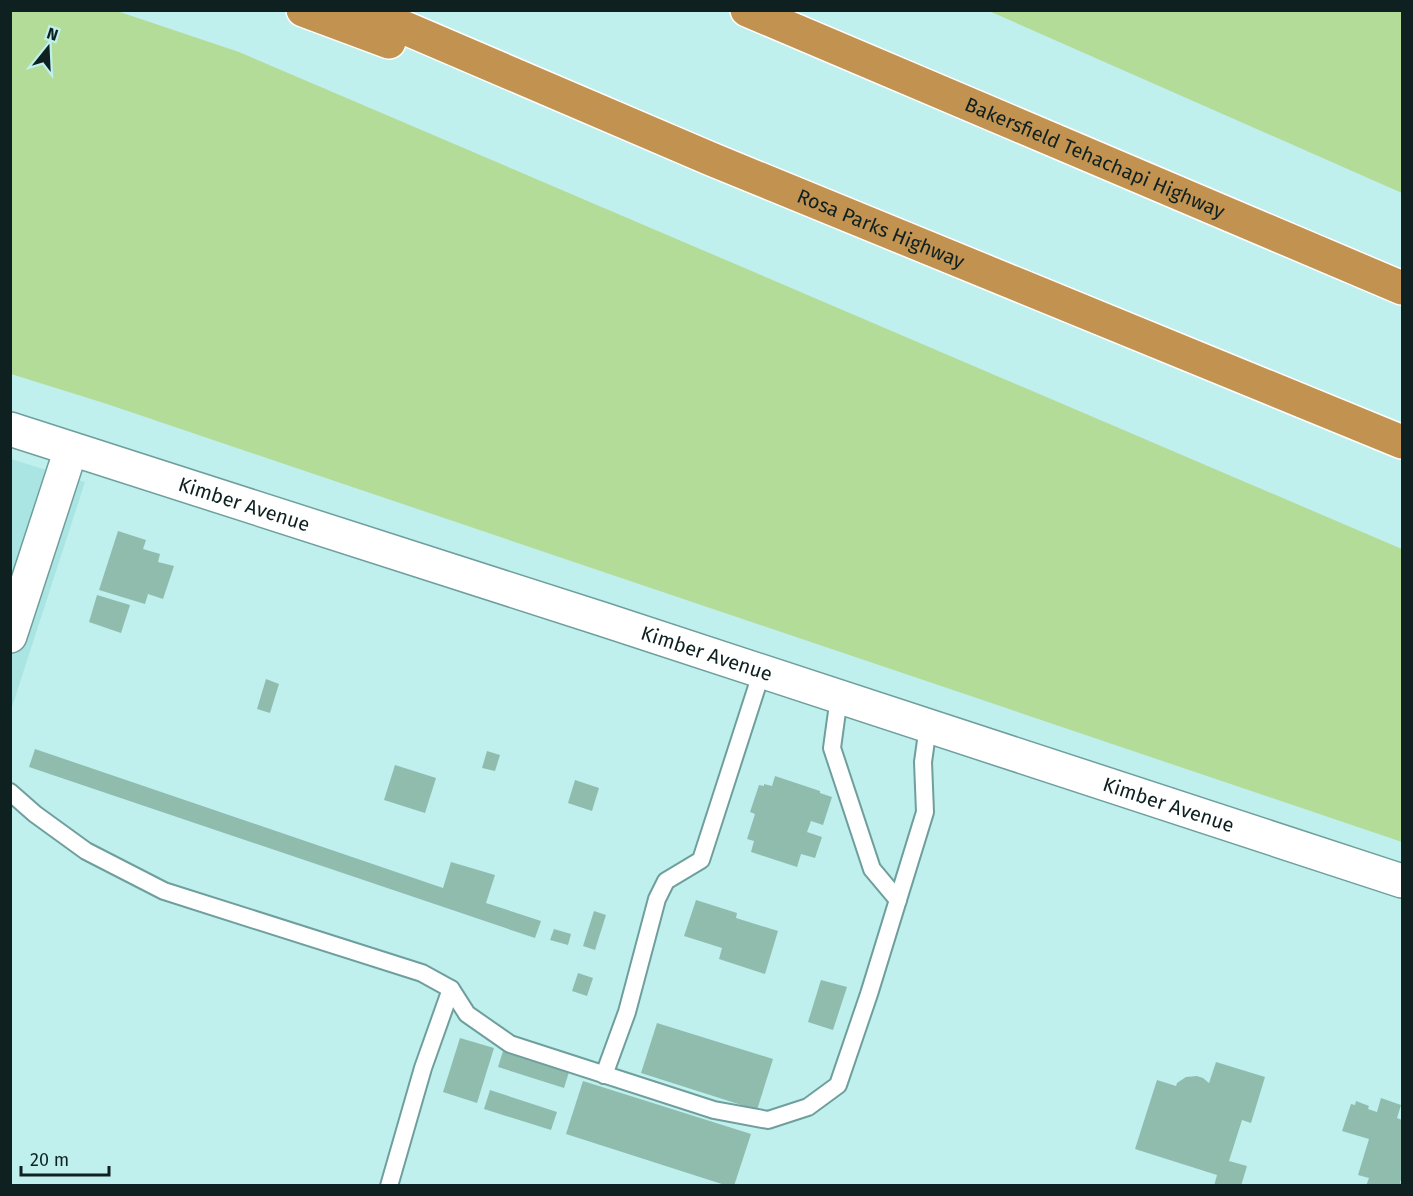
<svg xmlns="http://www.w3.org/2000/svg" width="1413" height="1196" font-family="'Fira Sans',sans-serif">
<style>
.built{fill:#aae5e3}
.green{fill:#b4dc99}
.building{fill:#90bcae}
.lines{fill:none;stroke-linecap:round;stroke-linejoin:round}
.lane-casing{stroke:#6f9f9d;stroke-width:20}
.street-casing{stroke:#6f9f9d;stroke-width:36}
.highway-casing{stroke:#fff;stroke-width:36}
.lane{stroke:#fff;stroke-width:16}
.street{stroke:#fff;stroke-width:33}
.highway{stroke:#c29251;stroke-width:33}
.labels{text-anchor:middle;stroke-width:5;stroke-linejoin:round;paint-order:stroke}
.street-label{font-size:20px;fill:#0e2120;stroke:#bff0ee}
</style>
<rect width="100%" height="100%" fill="#bff0ee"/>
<polygon class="built" points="11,459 85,482 11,710"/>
<g class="green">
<polygon points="11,10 117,11 239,52 1402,549 1402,842 107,404 11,374"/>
<polygon points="989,11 1402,11 1402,193"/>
</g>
<g class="building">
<polygon points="118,531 146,540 143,549 160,554 158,562 174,566 163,599 148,594 145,604 99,590"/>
<polygon points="97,595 130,605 121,633 89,622"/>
<polygon points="266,679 279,684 270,713 257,709"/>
<polygon points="35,749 443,888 451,862 495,875 486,903 541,921 535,938 29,767"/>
<polygon points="487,751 500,755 495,771 482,768"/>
<polygon points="395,765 436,778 425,813 384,800"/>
<polygon points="775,776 820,791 820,793 832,797 823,825 811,821 807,832 822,837 815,858 801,854 797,867 751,852 754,841 747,839 755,814 750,812 759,785 764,786 764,784 772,786"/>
<polygon points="575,780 599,788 592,811 568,803"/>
<polygon points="696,900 737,913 736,918 778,931 765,974 719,959 722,948 684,936"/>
<polygon points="594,911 606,915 595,950 583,946"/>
<polygon points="554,929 571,934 568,945 550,940"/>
<polygon points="578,973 593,978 587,996 572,991"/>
<polygon points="821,980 847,987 833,1030 808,1022"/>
<polygon points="657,1023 773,1059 757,1110 641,1073"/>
<polygon points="460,1038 494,1048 477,1103 443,1092"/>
<polygon points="503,1051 569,1072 564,1088 498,1067"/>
<polygon points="1216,1062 1265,1077 1251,1123 1242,1120 1229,1161 1247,1166 1241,1186 1214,1186 1217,1175 1135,1149 1157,1080 1176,1086 1177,1083 1186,1077 1197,1076 1203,1078 1209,1083"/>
<polygon points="583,1081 751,1134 734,1186 728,1186 566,1134"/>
<polygon points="490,1090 557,1112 551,1130 484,1109"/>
<polygon points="1381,1098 1401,1105 1397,1118 1402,1120 1402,1176 1400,1183 1402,1184 1402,1186 1366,1186 1369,1178 1358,1175 1369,1139 1342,1131 1351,1104 1355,1105 1356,1101 1369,1106 1368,1109 1377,1112"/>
</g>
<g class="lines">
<defs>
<g id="lane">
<polyline points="839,697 832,748 872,869 898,900"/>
<polyline points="10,792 35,814 86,851 164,891 422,973 451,989 467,1014 510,1044 714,1110 768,1120 808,1107 838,1085 869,994 925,812 923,762 928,726"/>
<polyline points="604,1075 627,1012 657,899 666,881 701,860 762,671"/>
<polyline points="389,1186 423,1068 451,989"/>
</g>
<g id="street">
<path id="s1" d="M 10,429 L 605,620 L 1402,881"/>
<polyline points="10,636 71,449"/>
</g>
<g id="highway">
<polyline points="303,10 389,42"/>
<path id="s2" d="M 363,10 L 711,159 L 1402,442"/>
<path id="s3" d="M 747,10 L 1402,288"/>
</g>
</defs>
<use href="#lane" class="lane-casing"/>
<use href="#street" class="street-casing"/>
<use href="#highway" class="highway-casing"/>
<use href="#lane" class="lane"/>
<use href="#street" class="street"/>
<use href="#highway" class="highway"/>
</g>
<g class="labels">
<g class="street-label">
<text dy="7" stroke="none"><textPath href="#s3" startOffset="378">Bakersfield Tehachapi Highway</textPath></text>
<text dy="7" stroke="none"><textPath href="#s2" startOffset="562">Rosa Parks Highway</textPath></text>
<text dy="7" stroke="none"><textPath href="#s1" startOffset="246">Kimber Avenue</textPath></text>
<text dy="7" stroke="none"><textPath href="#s1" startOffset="732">Kimber Avenue</textPath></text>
<text dy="7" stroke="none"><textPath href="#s1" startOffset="1218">Kimber Avenue</textPath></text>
</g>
</g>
<rect width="1413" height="1196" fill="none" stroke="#0e2120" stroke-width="24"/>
<g transform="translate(48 48) rotate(18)" stroke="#bff0ee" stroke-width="4.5" paint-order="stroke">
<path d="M0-4.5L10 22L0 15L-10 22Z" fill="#0e2120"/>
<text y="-9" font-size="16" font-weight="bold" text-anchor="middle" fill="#0e2120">N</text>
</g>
<path d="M21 1166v9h88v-9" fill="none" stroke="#0e2120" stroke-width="3"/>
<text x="30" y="1166" font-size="18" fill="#0e2120" stroke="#bff0ee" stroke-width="4.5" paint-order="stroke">20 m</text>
</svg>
